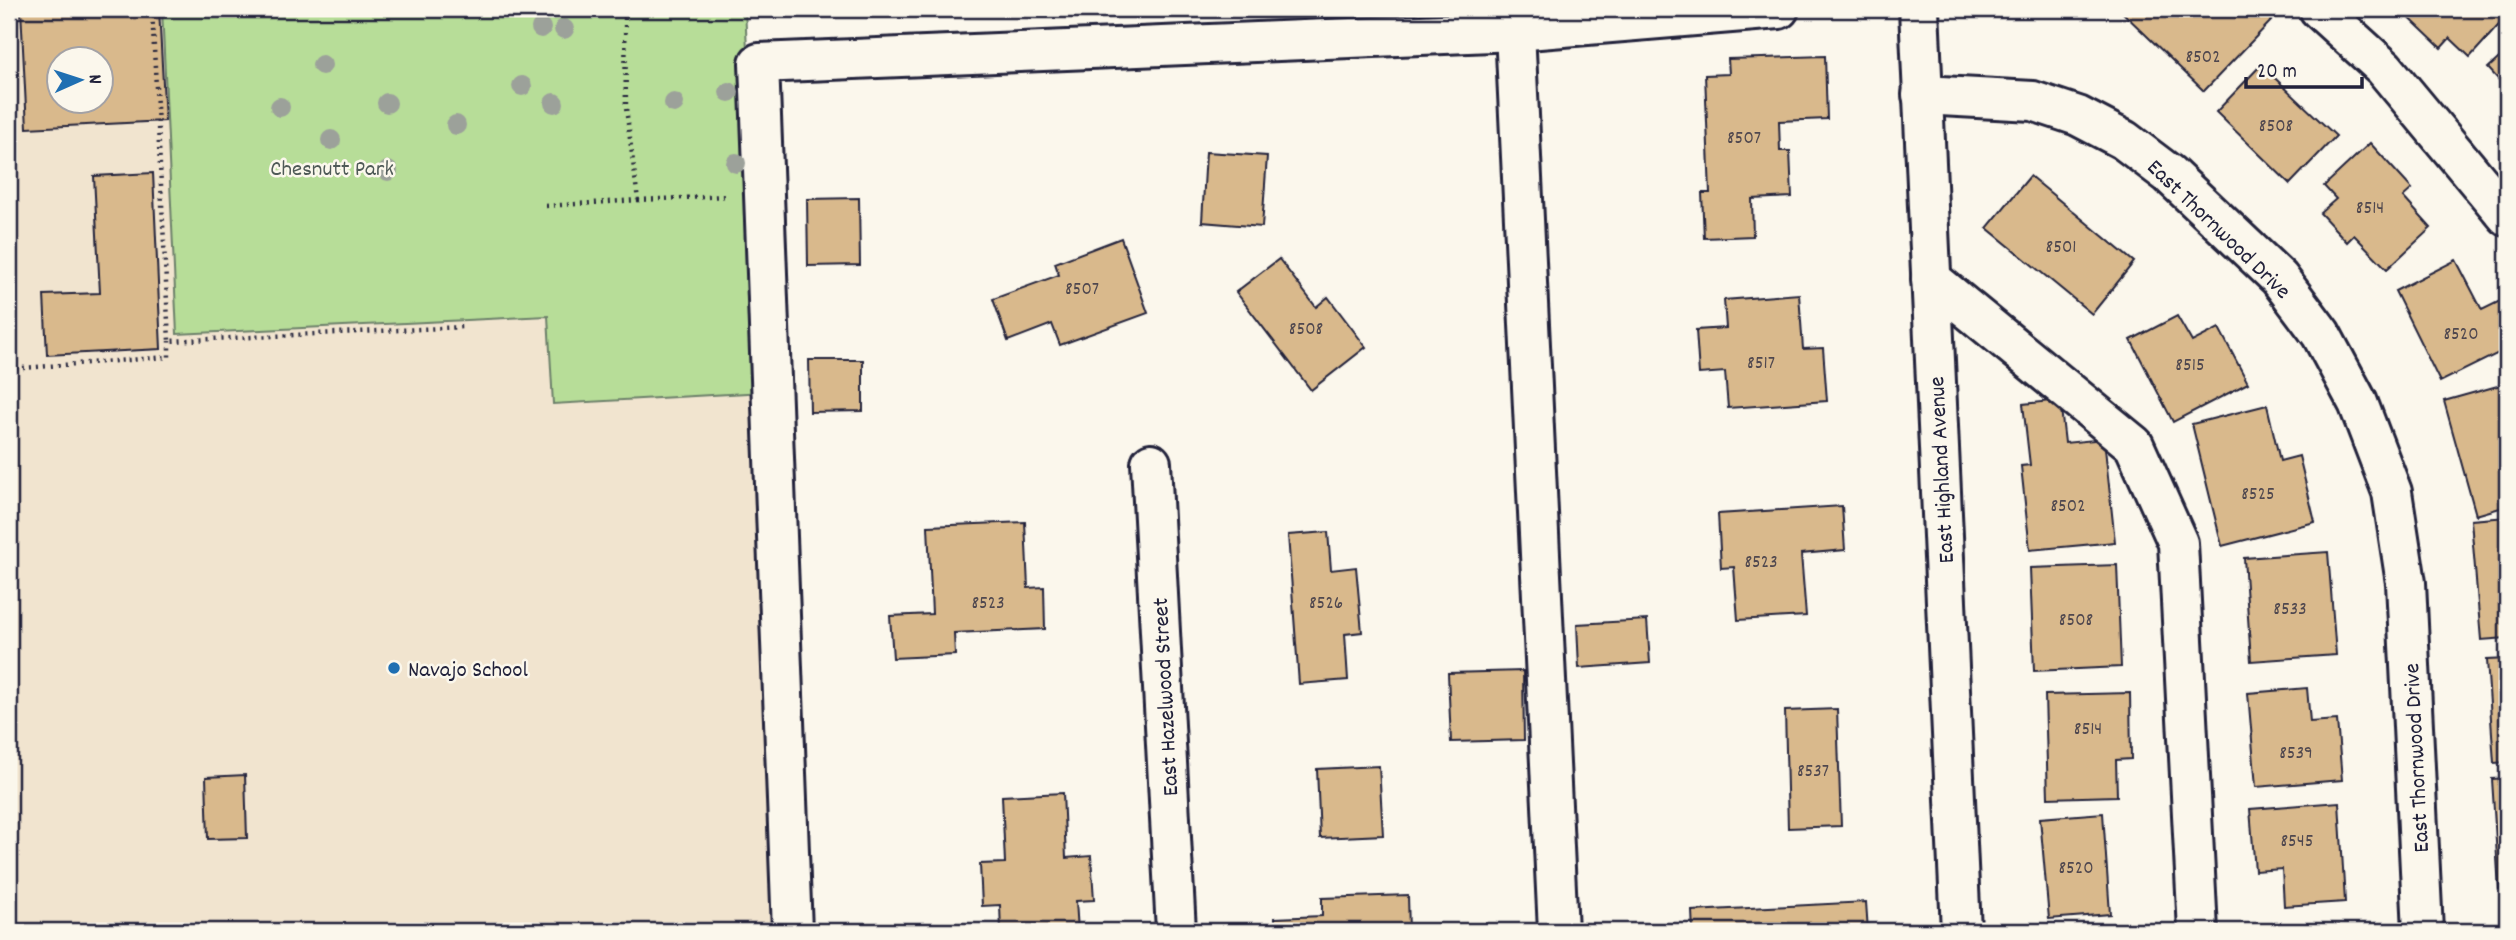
<svg xmlns="http://www.w3.org/2000/svg" width="2516" height="940" font-family="Dekko,sans-serif">
<style>
.built{fill:#f1e4cf;fill-rule:evenodd}
.green{fill:#b7dd98;stroke:#6c806a;stroke-width:2}
.building{fill:#d9b98c;stroke:#22223b;stroke-width:2;fill-rule:evenodd}
.lines{fill:none;stroke-linecap:round;stroke-linejoin:round}
.minor-casing{stroke:#22223b;stroke-width:44}
.path{stroke:#22223b;stroke-width:4.5;stroke-dasharray:2 5;stroke-linecap:butt}
.minor{stroke:#fbf7ec;stroke-width:38}
.tree{fill:#9ca19a}
.poi-dot{fill:#1f6fb2;stroke:#fbf7ec;stroke-width:2.5}
.labels{text-anchor:middle;stroke-width:5;stroke-linejoin:round;paint-order:stroke}
.number-label{font-size:19px;fill:#50484f}
.park-label{font-size:23px;fill:#4f5a57;stroke:#fbf7ec}
.street-label{font-size:23px;fill:#22223b;stroke:#fbf7ec}
.poi-label{font-size:23px;fill:#22223b;stroke:#fbf7ec;text-anchor:start}
</style>
<rect width="100%" height="100%" fill="#fbf7ec"/>
<filter id="ink" filterUnits="userSpaceOnUse"><feTurbulence type="fractalNoise" baseFrequency=".0143" numOctaves="2"/><feDisplacementMap in="SourceGraphic" scale="14" xChannelSelector="R" yChannelSelector="G"/><feConvolveMatrix kernelMatrix="1 2 1 2 8 2 1 2 1" color-interpolation-filters="sRGB"/></filter>
<g filter="url(#ink)">
<path class="built" d="M 9,9 L 162,9 L 178,334 L 548,316 L 764,392 L 792,931 L 9,931 ZM 60,60 L 102,60 L 102,102 L 60,102 Z"/>
<polygon class="green" points="162,9 745,9 764,392 553,404 548,316 177,334"/>
<g class="building">
<path d="M 21,9 L 159,9 L 165,121 L 27,128 ZM 60,60 L 102,60 L 102,102 L 60,102 Z"/>
<polygon points="2119,9 2263,9 2273,19 2204,91"/>
<polygon points="2400,9 2507,9 2507,16 2470,57 2450,38 2441,48"/>
<polygon points="2507,51 2507,89 2488,68"/>
<polygon points="1825,56 1827,119 1779,121 1780,151 1790,151 1792,197 1752,199 1753,236 1704,238 1702,193 1710,193 1705,75 1729,74 1728,59"/>
<polygon points="2261,65 2336,136 2290,184 2216,112"/>
<polygon points="2370,143 2412,189 2403,197 2431,228 2387,269 2354,235 2347,242 2320,213 2336,199 2324,186"/>
<polygon points="1206,152 1267,156 1262,227 1202,222"/>
<polygon points="153,173 161,349 47,355 44,295 100,293 94,176"/>
<polygon points="2030,176 2134,262 2092,314 1987,228"/>
<polygon points="859,198 860,265 808,266 807,199"/>
<polygon points="1121,238 1148,313 1060,345 1052,324 1008,341 993,299 1059,275 1055,263"/>
<polygon points="1279,259 1316,307 1328,297 1366,347 1311,390 1236,292"/>
<polygon points="2456,260 2482,310 2500,301 2507,315 2507,349 2440,382 2395,291"/>
<polygon points="1799,294 1803,349 1823,348 1827,401 1728,408 1725,372 1699,374 1696,330 1726,328 1724,300"/>
<polygon points="2177,316 2192,342 2219,328 2248,383 2173,422 2131,340"/>
<polygon points="809,360 863,360 863,411 810,412"/>
<polygon points="2501,385 2507,406 2507,506 2476,515 2444,401"/>
<polygon points="2060,400 2065,443 2104,439 2115,542 2030,550 2021,466 2030,465 2023,404"/>
<polygon points="2267,405 2280,461 2299,456 2315,522 2222,546 2192,424"/>
<polygon points="1842,506 1845,550 1801,554 1806,616 1738,620 1734,567 1721,568 1718,514"/>
<polygon points="2507,517 2507,638 2481,640 2471,520"/>
<polygon points="1025,522 1028,588 1044,587 1045,629 954,633 955,655 893,658 890,616 932,614 928,526"/>
<polygon points="1328,532 1331,570 1356,567 1362,632 1345,634 1348,680 1299,684 1288,535"/>
<polygon points="2328,552 2336,655 2251,661 2244,558"/>
<polygon points="2117,565 2121,667 2034,671 2030,568"/>
<polygon points="1647,620 1650,663 1579,668 1577,624"/>
<polygon points="2507,659 2507,762 2494,763 2487,660"/>
<polygon points="1523,671 1524,740 1451,742 1448,673"/>
<polygon points="2307,688 2310,722 2337,720 2342,780 2256,787 2248,693"/>
<polygon points="2130,693 2131,759 2116,760 2117,796 2048,798 2045,695"/>
<polygon points="1837,709 1841,826 1788,828 1785,711"/>
<polygon points="1379,766 1383,835 1320,838 1317,769"/>
<polygon points="245,775 247,838 208,839 206,777"/>
<polygon points="2507,778 2507,888 2499,889 2492,779"/>
<polygon points="1063,793 1066,858 1091,856 1094,900 1076,901 1078,931 1001,931 1000,905 982,906 980,864 1005,863 1002,796"/>
<polygon points="2339,802 2345,902 2284,906 2282,869 2255,871 2250,809"/>
<polygon points="2103,813 2110,914 2049,919 2040,818"/>
<polygon points="1408,895 1409,931 1275,931 1275,918 1322,916 1322,898"/>
<polygon points="1866,902 1868,931 1693,931 1692,911"/>
<polygon points="2339,925 2339,931 2273,931 2273,930"/>
</g>
<g class="lines">
<defs>
<g id="minor">
<polyline points="1919,9 1961,931"/>
<polyline points="2319,9 2384,68 2507,216"/>
<polyline points="1515,31 1558,931"/>
<polyline points="1922,95 2033,101 2078,116 2124,140 2169,174 2279,278 2321,334 2358,403 2392,492 2406,583 2423,931"/>
<polyline points="1931,279 2134,445 2178,543 2198,931"/>
<polyline points="1151,463 1176,931"/>
<polyline points="792,931 759,63 1515,31 1779,9"/>
</g>
</defs>
<use href="#minor" class="minor-casing"/>
<g class="path">
<polyline points="152,9 169,341 463,327"/>
<polyline points="638,200 728,196"/>
<polyline points="546,206 638,200 626,108 625,18 632,9"/>
<polyline points="9,369 169,357 169,341"/>
</g>
<use href="#minor" class="minor"/>
</g>
<g class="tree">
<circle cx="541" cy="28" r="10"/>
<circle cx="564" cy="29" r="10"/>
<circle cx="322" cy="65" r="10"/>
<circle cx="522" cy="86" r="10"/>
<circle cx="729" cy="92" r="10"/>
<circle cx="387" cy="103" r="10"/>
<circle cx="554" cy="103" r="10"/>
<circle cx="674" cy="103" r="10"/>
<circle cx="280" cy="107" r="10"/>
<circle cx="456" cy="125" r="10"/>
<circle cx="331" cy="140" r="10"/>
<circle cx="736" cy="163" r="10"/>
<circle cx="388" cy="171" r="10"/>
</g>
</g>
<circle class="poi-dot" cx="394" cy="668" r="7"/>
<g class="labels">
<g class="number-label">
<text x="2203" y="62">8502</text>
<text x="2276" y="131">8508</text>
<text x="1744" y="143">8507</text>
<text x="2370" y="213">8514</text>
<text x="2061" y="252">8501</text>
<text x="1082" y="294">8507</text>
<text x="1306" y="334">8508</text>
<text x="2461" y="339">8520</text>
<text x="1761" y="368">8517</text>
<text x="2190" y="370">8515</text>
<text x="2258" y="499">8525</text>
<text x="2068" y="511">8502</text>
<text x="1761" y="567">8523</text>
<text x="988" y="608">8523</text>
<text x="1326" y="608">8526</text>
<text x="2290" y="614">8533</text>
<text x="2076" y="625">8508</text>
<text x="2088" y="734">8514</text>
<text x="2296" y="758">8539</text>
<text x="1813" y="776">8537</text>
<text x="2297" y="846">8545</text>
<text x="2076" y="873">8520</text>
</g>
<g class="park-label">
<text x="332" y="175">Chesnutt Park</text>
</g>
<g class="street-label">
<text transform="translate(2220 228) rotate(44)" y="8">East Thornwood Drive</text>
<text transform="translate(1940 470) rotate(-93)" y="8">East Highland Avenue</text>
<text transform="translate(1164 697) rotate(-93)" y="8">East Hazelwood Street</text>
<text transform="translate(2415 758) rotate(-93)" y="8">East Thornwood Drive</text>
</g>
<g class="poi-label">
<text x="408" y="676">Navajo School</text>
</g>
</g>
<rect width="2516" height="940" fill="none" stroke="#fbf7ec" stroke-width="35"/>
<rect x="18" y="18" width="2481" height="905" fill="none" stroke="#22223b" stroke-width="2.5" filter="url(#ink)"/>
<g transform="translate(80 80) rotate(87)"><circle r="33" fill="#fbf7ec" stroke="#a4a2a5" stroke-width="2"/>
<path d="M0-5L12 26L0 18L-12 26Z" fill="#1f6fb2"/>
<text y="-10" font-size="19" font-weight="bold" text-anchor="middle" fill="#22223b">N</text>
</g>
<path d="M2246 77v10h116v-10" fill="none" stroke="#22223b" stroke-width="3.5"/>
<text x="2257" y="77" font-size="21" fill="#22223b" stroke="#fbf7ec" stroke-width="5" paint-order="stroke">20 m</text>
</svg>
